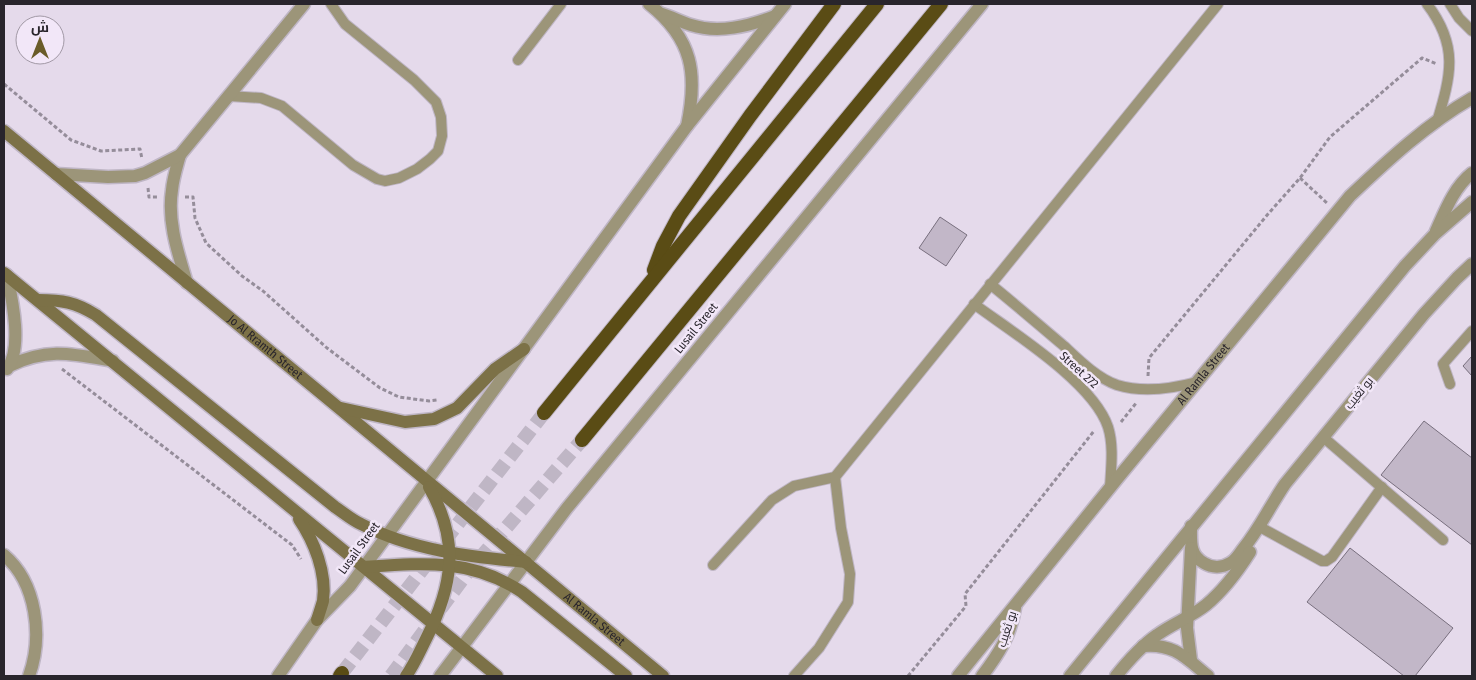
<svg xmlns="http://www.w3.org/2000/svg" width="1476" height="680" font-family="'Fira Sans Condensed',Cairo,sans-serif">
<style>
.building{fill:#c2b7c8;stroke:#786f7e}
.lines{fill:none;stroke-linecap:round;stroke-linejoin:round}
.trunk-tunnel{stroke:#bfb6c5;stroke-width:14;stroke-dasharray:14 7;stroke-linecap:butt}
.service-casing{stroke:#bfb6c5;stroke-width:12}
.minor-casing{stroke:#bfb6c5;stroke-width:15}
.tertiary-casing{stroke:#bfb6c5;stroke-width:15}
.secondary-casing{stroke:#bfb6c5;stroke-width:15}
.trunk-casing{stroke:#bfb6c5;stroke-width:16}
.path{stroke:#958d9a;stroke-width:3;stroke-dasharray:4 2.5;stroke-linecap:butt}
.service{stroke:#9c9579;stroke-width:10}
.minor{stroke:#9c9579;stroke-width:12}
.tertiary{stroke:#9c9579;stroke-width:12}
.secondary{stroke:#7c7147;stroke-width:12}
.trunk{stroke:#5a4c15;stroke-width:14}
.labels{text-anchor:middle;stroke-width:5;stroke-linejoin:round;paint-order:stroke}
.street-label{font-size:12px;fill:#29252c;stroke:#f2e7f8}
</style>
<rect width="100%" height="100%" fill="#e5daeb"/>
<g class="building">
<polygon points="940,217 967,235 946,266 919,248"/>
<polygon points="1472,356 1472,376 1463,366"/>
<polygon points="1424,421 1472,458 1472,545 1381,475"/>
<polygon points="1350,548 1453,628 1415,676 1404,676 1307,602"/>
</g>
<g class="lines">
<g class="trunk-tunnel">
<polyline points="342,673 544,413"/>
<polyline points="391,676 467,573 582,440"/>
</g>
<defs>
<g id="service">
<path d="M 1427,4 C 1459,46 1451,75 1437,122"/>
<polyline points="1450,4 1459,18 1472,31"/>
<polyline points="518,60 561,4"/>
<polyline points="229,96 261,98 282,106 353,165 377,179 385,181 399,178 417,169 430,159 438,151 442,136 441,117 436,102 414,80 345,24 331,4"/>
<path d="M 990,284 C 1015,304 1039,325 1064,346 C 1079,360 1097,378 1117,385 C 1143,393 1171,389 1197,382"/>
<path d="M 974,304 C 1012,332 1093,382 1108,427 C 1114,446 1111,468 1110,488"/>
<polyline points="1450,384 1443,364 1472,331"/>
<polyline points="1323,437 1443,540"/>
<polyline points="1260,527 1322,561 1326,561 1332,557 1382,487"/>
<polyline points="713,565 772,500 794,486 835,477 1218,4"/>
<polyline points="794,676 819,648 848,602 850,574 841,528 835,477"/>
</g>
<g id="minor">
<path d="M 649,4 C 693,39 698,74 687,126"/>
<path d="M 662,14 C 672,17 681,22 691,25 C 719,34 749,26 775,16"/>
<path d="M 180,155 C 177,166 173,178 172,190 C 167,221 178,253 187,283"/>
<polyline points="56,174 108,177 135,176 145,173 180,155 304,4"/>
<path d="M 1436,231 C 1445,211 1454,187 1472,173"/>
<path d="M 9,366 C 48,347 73,354 113,361"/>
<path d="M 7,369 C 23,348 12,299 7,275"/>
<path d="M 1191,526 C 1191,541 1189,555 1204,563 C 1212,568 1222,568 1230,563 C 1236,560 1239,554 1243,549 C 1260,528 1270,506 1285,484 L 1424,314 L 1457,278 L 1472,264"/>
<polyline points="1191,548 1187,628 1191,660"/>
<path d="M 4,555 C 37,583 43,637 29,676"/>
<path d="M 1143,646 C 1174,643 1186,658 1208,676"/>
<path id="s1" d="M 958,676 L 1117,479 L 1350,196 C 1388,160 1427,124 1472,98"/>
<path d="M 982,676 C 998,655 1011,635 1015,608"/>
<polyline points="1070,676 1405,266 1435,234 1472,202"/>
<path d="M 1116,676 C 1128,661 1141,646 1157,635 C 1172,624 1191,617 1206,605 C 1224,590 1238,571 1250,552"/>
</g>
<g id="tertiary">
<polyline points="278,676 317,620 350,586 687,126 785,4"/>
<polyline points="440,676 567,508 982,4"/>
</g>
<g id="secondary">
<path id="s2" d="M 4,131 L 663,676"/>
<polyline points="4,273 497,676"/>
<path d="M 38,300 C 62,300 75,302 96,315 L 335,507 C 344,513 352,520 361,524 C 411,550 470,557 526,562"/>
<polyline points="341,408 405,422 434,419 457,408 495,369 524,349"/>
<path d="M 299,519 C 314,541 327,573 323,601 C 321,608 319,614 317,620"/>
<path d="M 364,567 C 422,563 471,558 522,592 L 626,676"/>
<path d="M 406,676 C 414,665 420,651 426,639 C 453,586 460,541 429,487"/>
</g>
<g id="trunk">
<polyline points="654,270 663,246 679,216 750,116 834,4"/>
<polyline points="544,413 877,4"/>
<polyline points="582,440 941,4"/>
<polyline points="340,676 342,673"/>
</g>
</defs>
<use href="#service" class="service-casing"/>
<use href="#minor" class="minor-casing"/>
<use href="#tertiary" class="tertiary-casing"/>
<use href="#secondary" class="secondary-casing"/>
<use href="#trunk" class="trunk-casing"/>
<g class="path">
<polyline points="4,84 71,140 101,151 140,149 142,159"/>
<polyline points="1300,178 1327,203"/>
<polyline points="148,188 149,197 158,197"/>
<polyline points="185,197 193,197 195,218 206,243 242,276 263,291 327,348 380,388 399,397 429,401 437,400"/>
<polyline points="62,369 292,545 301,559"/>
<polyline points="1148,376 1149,358 1268,214 1300,178 1330,137 1422,58 1437,64"/>
<polyline points="1121,422 1137,402"/>
<polyline points="908,676 966,606 965,594 1094,431"/>
</g>
<use href="#service" class="service"/>
<use href="#minor" class="minor"/>
<use href="#tertiary" class="tertiary"/>
<use href="#secondary" class="secondary"/>
<use href="#trunk" class="trunk"/>
</g>
<g class="labels">
<g class="street-label">
<text transform="translate(696 328) rotate(-51)" y="4">Lusail Street</text>
<text dy="4" stroke="none"><textPath href="#s2" startOffset="339">Jo Al Rramth Street</textPath></text>
<text transform="translate(1079 370) rotate(42)" y="4">Street 272</text>
<text dy="4" stroke="none"><textPath href="#s1" startOffset="389">Al Ramla Street</textPath></text>
<text transform="translate(1359 393) rotate(-51)" y="4">بو ثغيب</text>
<text transform="translate(359 548) rotate(-54)" y="4">Lusail Street</text>
<text dy="4" stroke="none"><textPath href="#s2" startOffset="766">Al Ramla Street</textPath></text>
<text transform="translate(1007 629) rotate(-72)" y="4">بو ثغيب</text>
</g>
</g>
<rect width="1476" height="680" fill="none" stroke="#29252c" stroke-width="10"/>
<g transform="translate(40 40)"><circle r="24" fill="#f2e7f8" stroke="#a299a6"/>
<path d="M0-4L9 19L0 12L-9 19Z" fill="#6a5c29"/>
<text y="-8" font-size="14" font-weight="bold" text-anchor="middle" fill="#29252c">ش</text>
</g>
</svg>
